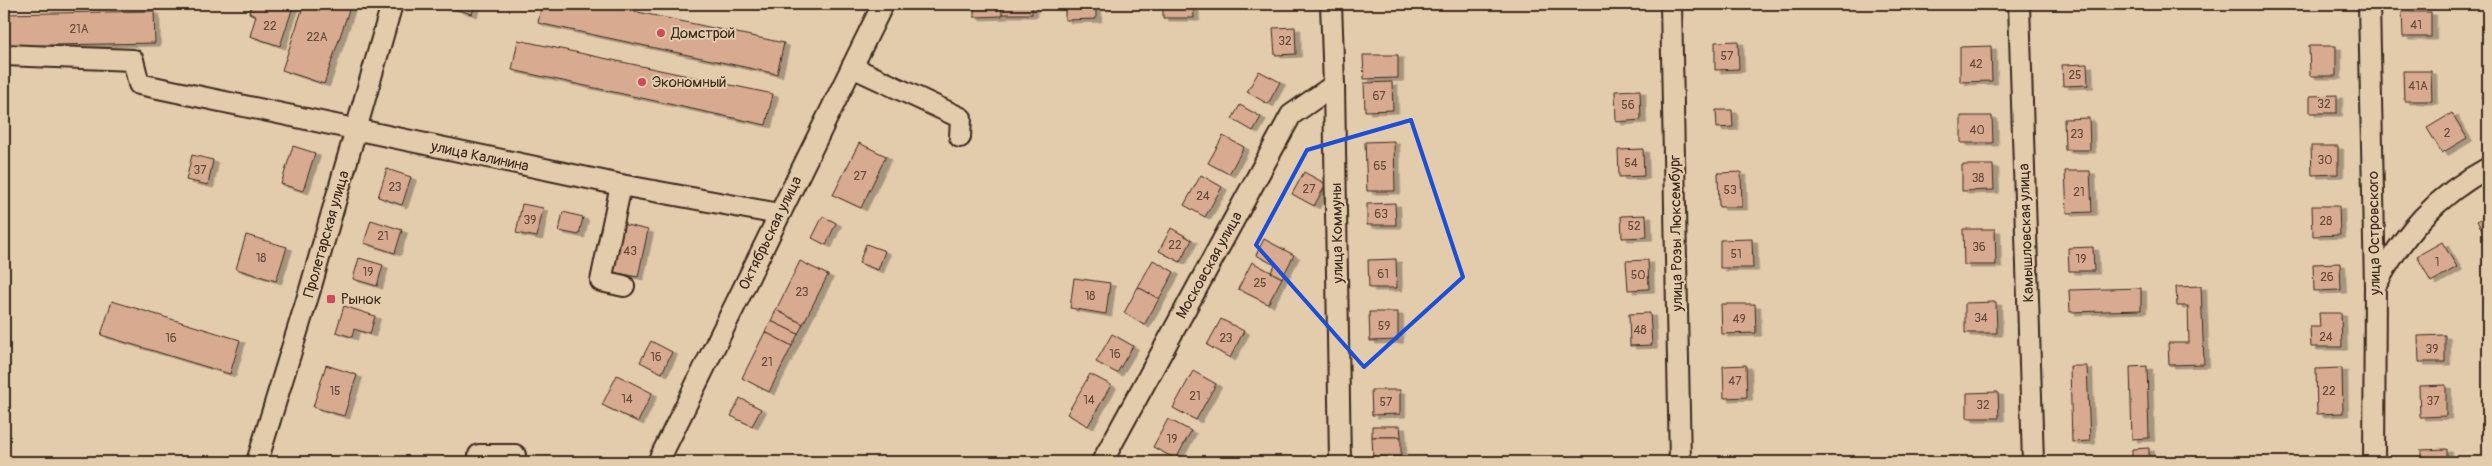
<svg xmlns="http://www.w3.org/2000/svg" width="2492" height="466" font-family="Pangolin,sans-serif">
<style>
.building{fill:#d8aa90;stroke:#3b2a1e;filter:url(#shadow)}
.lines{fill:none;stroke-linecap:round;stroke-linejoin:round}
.minor-casing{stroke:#3b2a1e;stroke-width:24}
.minor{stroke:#e3ccac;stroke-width:20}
.marked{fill:none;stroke:#1d4ed8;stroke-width:4;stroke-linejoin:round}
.poi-dot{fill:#d1495b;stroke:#e3ccac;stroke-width:2}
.labels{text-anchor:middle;stroke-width:4;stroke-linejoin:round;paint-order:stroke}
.number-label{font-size:12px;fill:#624a3a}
.poi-label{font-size:15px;fill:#3b2a1e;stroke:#e3ccac;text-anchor:start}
.street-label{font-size:15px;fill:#3b2a1e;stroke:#e3ccac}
</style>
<defs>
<filter id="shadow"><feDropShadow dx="5.5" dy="3" stdDeviation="0" flood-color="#0004"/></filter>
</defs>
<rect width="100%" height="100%" fill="#e3ccac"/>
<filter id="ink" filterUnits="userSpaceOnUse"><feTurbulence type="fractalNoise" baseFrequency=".02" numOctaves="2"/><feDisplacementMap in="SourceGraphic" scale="10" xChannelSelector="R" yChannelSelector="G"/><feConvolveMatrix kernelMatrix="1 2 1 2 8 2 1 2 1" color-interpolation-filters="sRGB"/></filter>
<g filter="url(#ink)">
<g class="building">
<polygon points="252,4 294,4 280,46 250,36 256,16 249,13"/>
<polygon points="304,4 351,4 324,84 282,70"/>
<polygon points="439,4 475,4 472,14"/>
<polygon points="542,4 600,4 784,43 777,74 538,23"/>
<polygon points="974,4 1002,4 1002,16 974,17"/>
<rect x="1002" y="4" width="30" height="10"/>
<polygon points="1065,4 1096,4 1096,19 1065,20"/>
<polygon points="1163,4 1193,4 1194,18 1163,18"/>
<polygon points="154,11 155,43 4,46 4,14"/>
<polygon points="2402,12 2431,12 2431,37 2403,37"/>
<polygon points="1295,27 1296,54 1275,55 1273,28"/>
<polygon points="518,40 773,94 766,125 512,70"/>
<polygon points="1738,41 1739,69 1715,70 1715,42"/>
<polygon points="1991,46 1992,81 1960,82 1960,47"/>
<polygon points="2309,46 2336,46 2336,76 2310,76"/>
<polygon points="1363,55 1398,55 1398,78 1364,79"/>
<polygon points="2087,64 2088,85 2063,86 2062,65"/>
<polygon points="1259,71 1280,82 1268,104 1247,92"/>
<polygon points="2403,71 2431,71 2432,101 2404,101"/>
<polygon points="1392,82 1393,110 1365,111 1364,83"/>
<polygon points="1640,90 1641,120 1616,122 1615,91"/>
<polygon points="2488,92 2488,109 2481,96"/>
<polygon points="2337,95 2337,113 2310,113 2310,96"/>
<polygon points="1240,105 1261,117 1253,131 1232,119"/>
<polygon points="1716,110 1732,110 1733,127 1717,128"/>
<polygon points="2452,113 2467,138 2442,153 2427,128"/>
<polygon points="1961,116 1992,116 1993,143 1961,143"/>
<polygon points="2089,118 2090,150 2065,150 2064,119"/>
<polygon points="1223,136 1244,147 1229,174 1208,163"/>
<polygon points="1394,141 1395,191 1367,191 1365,142"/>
<polygon points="859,143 886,156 861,208 833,195"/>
<polygon points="293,146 315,153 303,191 281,184"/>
<polygon points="2311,146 2338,146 2338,174 2312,175"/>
<polygon points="1643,149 1644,176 1619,177 1618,150"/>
<polygon points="192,155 213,160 208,185 186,180"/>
<polygon points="1962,165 1993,165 1994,190 1962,191"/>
<polygon points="387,169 411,177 402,205 378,197"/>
<polygon points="2065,171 2090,171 2092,212 2067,213"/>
<polygon points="1304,172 1326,184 1314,206 1292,194"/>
<polygon points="1741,172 1742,207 1719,207 1718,173"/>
<polygon points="1201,175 1222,187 1205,217 1184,205"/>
<polygon points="1395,203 1396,225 1367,225 1367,204"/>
<polygon points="522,204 543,208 537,237 516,233"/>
<polygon points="2312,206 2339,206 2340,235 2313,236"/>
<polygon points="563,212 583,217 579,235 559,231"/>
<polygon points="1646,215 1647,237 1622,238 1621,216"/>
<polygon points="2488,215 2488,240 2477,221"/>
<polygon points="823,216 836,223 826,245 812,238"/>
<polygon points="371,220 402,230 395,253 364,243"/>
<polygon points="622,224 648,230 638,277 612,272"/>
<polygon points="1171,228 1192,240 1180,262 1159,251"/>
<polygon points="1963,229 1995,229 1996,265 1964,265"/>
<polygon points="246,235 287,247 276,281 236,269"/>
<polygon points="1264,239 1294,255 1282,278 1271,272 1275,265 1256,255"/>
<polygon points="1752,239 1753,268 1720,268 1720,240"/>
<polygon points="2442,242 2457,267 2431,282 2417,256"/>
<polygon points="866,244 885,251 878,270 859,263"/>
<polygon points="2093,247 2094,271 2069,271 2068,248"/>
<polygon points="359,258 383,265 377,286 353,279"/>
<polygon points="1396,259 1397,288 1369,288 1368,260"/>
<polygon points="1153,260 1174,272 1159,299 1138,287"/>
<polygon points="1648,260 1649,289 1628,290 1626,261"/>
<polygon points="800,261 828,275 803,324 776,310"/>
<polygon points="1252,262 1282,278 1268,304 1238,289"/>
<polygon points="2340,263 2341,290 2314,291 2313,264"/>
<polygon points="1074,278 1110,283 1106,314 1070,308"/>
<polygon points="2201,286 2204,364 2169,365 2168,343 2189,343 2188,306 2177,306 2176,287"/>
<polygon points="1138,287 1159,299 1144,325 1124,313"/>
<polygon points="2141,288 2141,310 2070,312 2069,290"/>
<polygon points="112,301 240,340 230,374 101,335"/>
<polygon points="1996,302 1997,333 1965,333 1965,303"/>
<polygon points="1721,304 1755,304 1756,333 1722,334"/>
<polygon points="344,306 375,316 370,334 354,329 352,337 336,332"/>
<polygon points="776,310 803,324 798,334 771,321"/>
<polygon points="1369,312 1398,312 1398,340 1370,341"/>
<polygon points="1650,313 1652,345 1630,346 1629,314"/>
<polygon points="2319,313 2341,313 2342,347 2311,347 2310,327 2320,327"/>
<polygon points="1221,319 1244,331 1230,358 1207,345"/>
<polygon points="771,321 798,334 792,346 765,332"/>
<polygon points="765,332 792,346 769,392 742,378"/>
<polygon points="1112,334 1133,346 1117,373 1096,362"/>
<polygon points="2445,335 2445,362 2419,362 2418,336"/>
<polygon points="651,341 672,352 662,373 640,362"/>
<polygon points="326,365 357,375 344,416 313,407"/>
<polygon points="1746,365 1747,397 1724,398 1723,366"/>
<polygon points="2070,366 2087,366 2090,441 2072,442"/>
<polygon points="2147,366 2149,438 2132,439 2130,367"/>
<polygon points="2342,368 2343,413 2317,414 2316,369"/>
<polygon points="1193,371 1216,384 1196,420 1173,408"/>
<polygon points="1090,374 1111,385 1088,426 1067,414"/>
<polygon points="617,375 652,393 638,422 602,405"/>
<polygon points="2446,385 2446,416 2420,417 2419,386"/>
<polygon points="1371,390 1400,390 1400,414 1372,415"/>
<polygon points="1998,392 1999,418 1967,418 1967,393"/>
<polygon points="740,398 761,409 752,426 731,416"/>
<polygon points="1168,419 1191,431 1176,459 1153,447"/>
<polygon points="1372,426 1400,426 1401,437 1372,437"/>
<polygon points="1372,437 1401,437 1401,457 1373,457"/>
<polygon points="2149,448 2149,462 2132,462 2132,449"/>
<polygon points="2447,449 2447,462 2421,462 2421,450"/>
<polygon points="587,456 600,462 583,462"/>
</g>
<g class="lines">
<defs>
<g id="minor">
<polyline points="1331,4 1334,85 1340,462"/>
<polyline points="1671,4 1680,462"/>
<polyline points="2019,4 2033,462"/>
<polyline points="2369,4 2375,287 2374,462"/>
<polyline points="4,55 133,60 139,84 621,185 779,214"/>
<polyline points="852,67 961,118 960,137"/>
<polyline points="621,185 601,281 624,286"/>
<path d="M 2376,285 C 2403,234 2437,195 2488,168"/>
<polyline points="479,455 515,455 515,462"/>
<polyline points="257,462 309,293 392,4"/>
<polyline points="658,462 883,4"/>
<polyline points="1102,462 1291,115 1334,85"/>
</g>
</defs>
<use href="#minor" class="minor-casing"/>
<use href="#minor" class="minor"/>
</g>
</g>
<path class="marked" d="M 1411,120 L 1463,277 L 1364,367 L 1256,245 L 1307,150 Z"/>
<g class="poi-dot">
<circle cx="661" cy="33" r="5"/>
<circle cx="642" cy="82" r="5"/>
<rect x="326" y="294" width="10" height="10" rx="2.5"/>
</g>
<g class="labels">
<g class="number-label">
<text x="2416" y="29">41</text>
<text x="270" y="30">22</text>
<text x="79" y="33">21А</text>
<text x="317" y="41">22А</text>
<text x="1285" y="45">32</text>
<text x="1727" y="60">57</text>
<text x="1976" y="68">42</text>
<text x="2075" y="79">25</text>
<text x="2418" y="90">41А</text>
<text x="1379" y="100">67</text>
<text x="2324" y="108">32</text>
<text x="1628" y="109">56</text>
<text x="1977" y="134">40</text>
<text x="2447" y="137">2</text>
<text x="2077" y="138">23</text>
<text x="2325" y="164">30</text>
<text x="1631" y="167">54</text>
<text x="1380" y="170">65</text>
<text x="200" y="174">37</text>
<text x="860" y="180">27</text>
<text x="1978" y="182">38</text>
<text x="395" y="191">23</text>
<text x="1309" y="193">27</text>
<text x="1730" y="194">53</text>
<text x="2079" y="196">21</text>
<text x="1203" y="200">24</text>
<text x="1381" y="218">63</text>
<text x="530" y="224">39</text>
<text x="2326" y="225">28</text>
<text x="1634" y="230">52</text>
<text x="383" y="240">21</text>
<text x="1175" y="249">22</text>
<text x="1979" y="251">36</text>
<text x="630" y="255">43</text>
<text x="1736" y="258">51</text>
<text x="261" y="262">18</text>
<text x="2081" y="263">19</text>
<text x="2437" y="266">1</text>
<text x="368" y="276">19</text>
<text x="1383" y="278">61</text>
<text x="1638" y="279">50</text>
<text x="2327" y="281">26</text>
<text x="1260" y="287">25</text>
<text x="802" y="296">23</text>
<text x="1090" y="300">18</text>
<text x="1981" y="322">34</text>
<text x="1739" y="323">49</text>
<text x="1384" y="330">59</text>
<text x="1640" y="334">48</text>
<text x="2326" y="341">24</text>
<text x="171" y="342">16</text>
<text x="1226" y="342">23</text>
<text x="2432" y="353">39</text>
<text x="1115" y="358">16</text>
<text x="656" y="361">16</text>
<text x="767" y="366">21</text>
<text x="1735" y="385">47</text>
<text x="335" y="395">15</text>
<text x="2329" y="395">22</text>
<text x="1195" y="400">21</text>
<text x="627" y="403">14</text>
<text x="1089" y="404">14</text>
<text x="2433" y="405">37</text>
<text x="1386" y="406">57</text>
<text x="1983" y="409">32</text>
<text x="1172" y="443">19</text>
</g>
<g class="poi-label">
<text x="671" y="38">Домстрой</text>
<text x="652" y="87">Экономный</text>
<text x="341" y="304">Рынок</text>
</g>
<g class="street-label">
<text transform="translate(480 156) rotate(12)" y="5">улица Калинина</text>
<text transform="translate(770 233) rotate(-64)" y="5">Октябрьская улица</text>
<text transform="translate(1337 233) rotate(-91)" y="5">улица Коммуны</text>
<text transform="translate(1676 233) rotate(-91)" y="5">улица Розы Люксембург</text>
<text transform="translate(2026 233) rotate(-92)" y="5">Камышловская улица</text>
<text transform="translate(2374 233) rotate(-91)" y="5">улица Островского</text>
<text transform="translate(326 234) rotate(-74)" y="5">Пролетарская улица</text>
<text transform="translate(1209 265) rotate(-61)" y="5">Московская улица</text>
</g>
</g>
<rect width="2492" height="466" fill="none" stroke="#e3ccac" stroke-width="20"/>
<rect x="10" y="10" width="2472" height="446" fill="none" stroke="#3b2a1e" stroke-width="2" filter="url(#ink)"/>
</svg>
